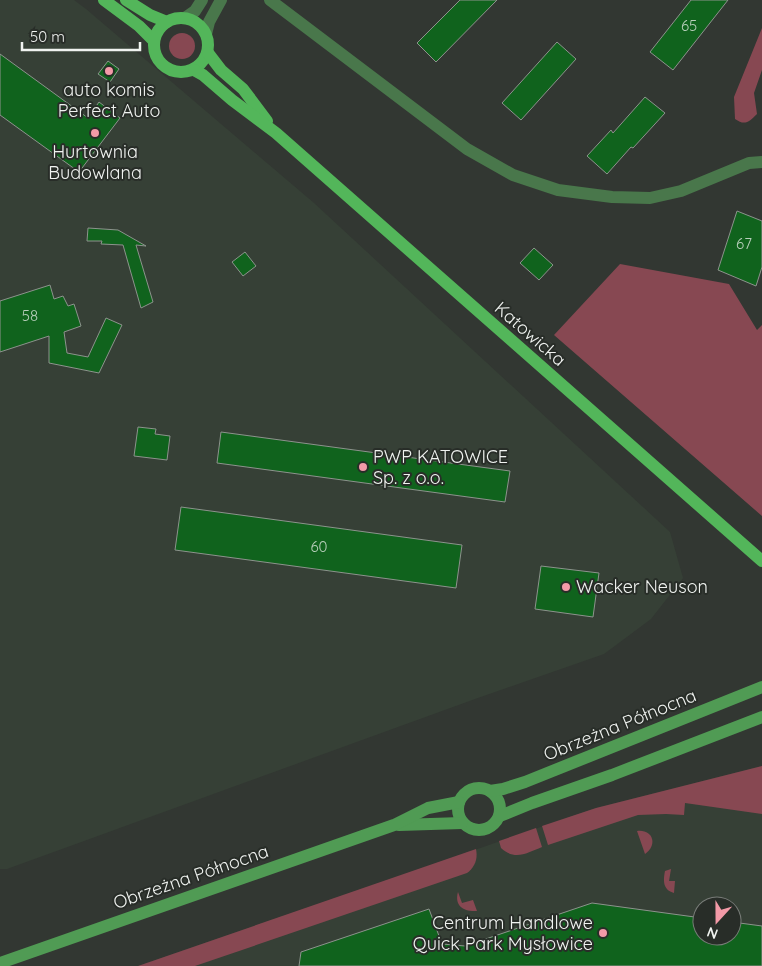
<svg xmlns="http://www.w3.org/2000/svg" width="762" height="966" font-family="Quicksand,sans-serif">
<style>
.built{fill:#364036;fill-rule:evenodd}
.green{fill:#874852}
.building{fill:#10631d;stroke:#8d938d}
.lines{fill:none;stroke-linecap:round;stroke-linejoin:round}
.street{stroke:#49774b;stroke-width:12}
.secondary{stroke:#509b54;stroke-width:12}
.primary{stroke:#53b65a;stroke-width:12}
.poi-dot{fill:#f39aa7;stroke:#282d28;stroke-width:2}
.labels{text-anchor:middle;stroke-width:4;stroke-linejoin:round;paint-order:stroke}
.number-label{font-size:15px;fill:#b8cfbb}
.poi-label{font-size:18px;fill:#f0f3f0;stroke:#282d28}
.street-label{font-size:18px;fill:#f0f3f0;stroke:#282d28}
</style>
<rect width="100%" height="100%" fill="#323732"/>
<g class="built">
<polygon points="0,0 74,0 86,9 314,203 670,532 683,578 651,619 604,654 475,699 7,869 0,869"/>
<path d="M 762,766 L 762,966 L 138,966 L 596,808 ZM 702,906 L 732,906 L 732,936 L 702,936 Z"/>
</g>
<g class="green">
<path d="M 762,28 L 762,70 L 754,93 L 757,114 C 749,122 745,126 735,119 L 734,97 Z"/>
<circle cx="182" cy="46" r="13"/>
<polygon points="620,264 729,284 757,330 762,325 762,516 554,335"/>
<polygon points="762,766 762,814 685,803 684,815 666,814 638,815 548,845 542,826 596,808"/>
<path d="M 536,828 L 542,847 C 527,853 515,861 501,848 L 499,841 Z"/>
<path d="M 637,831 C 653,829 658,845 645,854 Z"/>
<path d="M 476,849 C 478,859 475,867 467,873 L 195,966 L 138,966 Z"/>
<path d="M 671,869 L 669,881 L 675,881 L 674,893 C 663,890 663,881 665,871 Z"/>
<path d="M 458,892 L 462,903 L 473,900 L 477,911 C 464,912 454,906 458,892 Z"/>
</g>
<g class="building">
<polygon points="460,0 497,0 436,62 417,43"/>
<polygon points="691,0 728,0 673,70 650,52"/>
<polygon points="557,42 576,59 521,120 502,103"/>
<polygon points="0,54 88,118 99,102 120,118 79,172 0,115"/>
<polygon points="108,61 119,69 110,82 98,74"/>
<polygon points="645,97 665,113 633,148 631,147 607,174 587,156 611,130 613,133"/>
<polygon points="737,211 762,221 762,267 756,286 718,270"/>
<polygon points="88,228 118,230 146,246 136,245 153,302 141,308 123,245 101,244 102,241 87,241"/>
<polygon points="534,248 553,265 539,280 520,263"/>
<polygon points="245,252 256,266 243,276 232,262"/>
<polygon points="50,285 54,299 63,296 68,306 74,304 81,326 64,332 67,353 88,357 106,318 122,325 99,373 49,363 49,336 0,352 0,301"/>
<polygon points="138,427 156,429 155,434 170,436 167,460 134,456"/>
<polygon points="221,432 510,471 505,502 217,463"/>
<polygon points="181,507 462,545 456,588 175,550"/>
<polygon points="541,566 599,573 593,617 535,609"/>
<polygon points="592,903 702,918 702,936 732,936 732,922 762,926 762,966 299,966 301,952 429,909 442,944 465,946"/>
</g>
<g class="lines">
<g class="street">
<polyline points="270,0 467,149 513,175 558,190 612,197 650,198 681,191 749,163 762,162"/>
<polyline points="185,18 195,11 202,0"/>
<polyline points="206,34 209,22 221,0"/>
</g>
<g class="secondary">
<circle cx="479" cy="809" r="21"/>
<polyline points="490,791 503,789 525,782 762,687"/>
<polyline points="500,816 532,803 612,775 762,717"/>
<polyline points="399,825 462,823"/>
<polyline points="0,963 394,825 428,808 459,802"/>
</g>
<g class="primary">
<polyline points="104,0 139,26 154,41"/>
<polyline points="126,0 150,15 167,22"/>
<circle cx="181" cy="45" r="27"/>
<polyline points="208,53 221,70 243,89 267,121"/>
<polyline points="194,70 203,75 232,100 276,133 762,561"/>
</g>
</g>
<g class="poi-dot">
<circle cx="109" cy="71" r="5"/>
<circle cx="95" cy="133" r="5"/>
<circle cx="363" cy="467" r="5"/>
<circle cx="566" cy="587" r="5"/>
<circle cx="603" cy="933" r="5"/>
</g>
<g class="labels">
<g class="number-label">
<text x="689" y="31">65</text>
<text x="744" y="249">67</text>
<text x="30" y="321">58</text>
<text x="319" y="552">60</text>
</g>
<g class="poi-label">
<text x="109" y="96">auto komis<tspan x="109" dy="21">Perfect Auto</tspan></text>
<text x="95" y="158">Hurtownia<tspan x="95" dy="21">Budowlana</tspan></text>
<text x="373" y="463" text-anchor="start">PWP KATOWICE<tspan x="373" dy="21">Sp. z o.o.</tspan></text>
<text x="576" y="593" text-anchor="start">Wacker Neuson</text>
<text x="593" y="929" text-anchor="end">Centrum Handlowe<tspan x="593" dy="21">Quick Park Mysłowice</tspan></text>
</g>
<g class="street-label">
<text transform="translate(530 334) rotate(41)" y="6">Katowicka</text>
<text transform="translate(620 725) rotate(-22)" y="6">Obrzeżna Północna</text>
<text transform="translate(191 877) rotate(-19)" y="6">Obrzeżna Północna</text>
</g>
</g>
<g transform="translate(717 921) rotate(201)"><circle r="24" fill="#282d28" stroke="#787c78"/>
<path d="M0-4L9 19L0 12L-9 19Z" fill="#f39aa7"/>
<text y="-8" font-size="14" font-weight="bold" text-anchor="middle" fill="#f0f3f0">N</text>
</g>
<path d="M22 42v8h118v-8" fill="none" stroke="#f0f3f0" stroke-width="2.5"/>
<text x="30" y="42" font-size="15" fill="#f0f3f0" stroke="#282d28" stroke-width="4" paint-order="stroke">50 m</text>
</svg>
